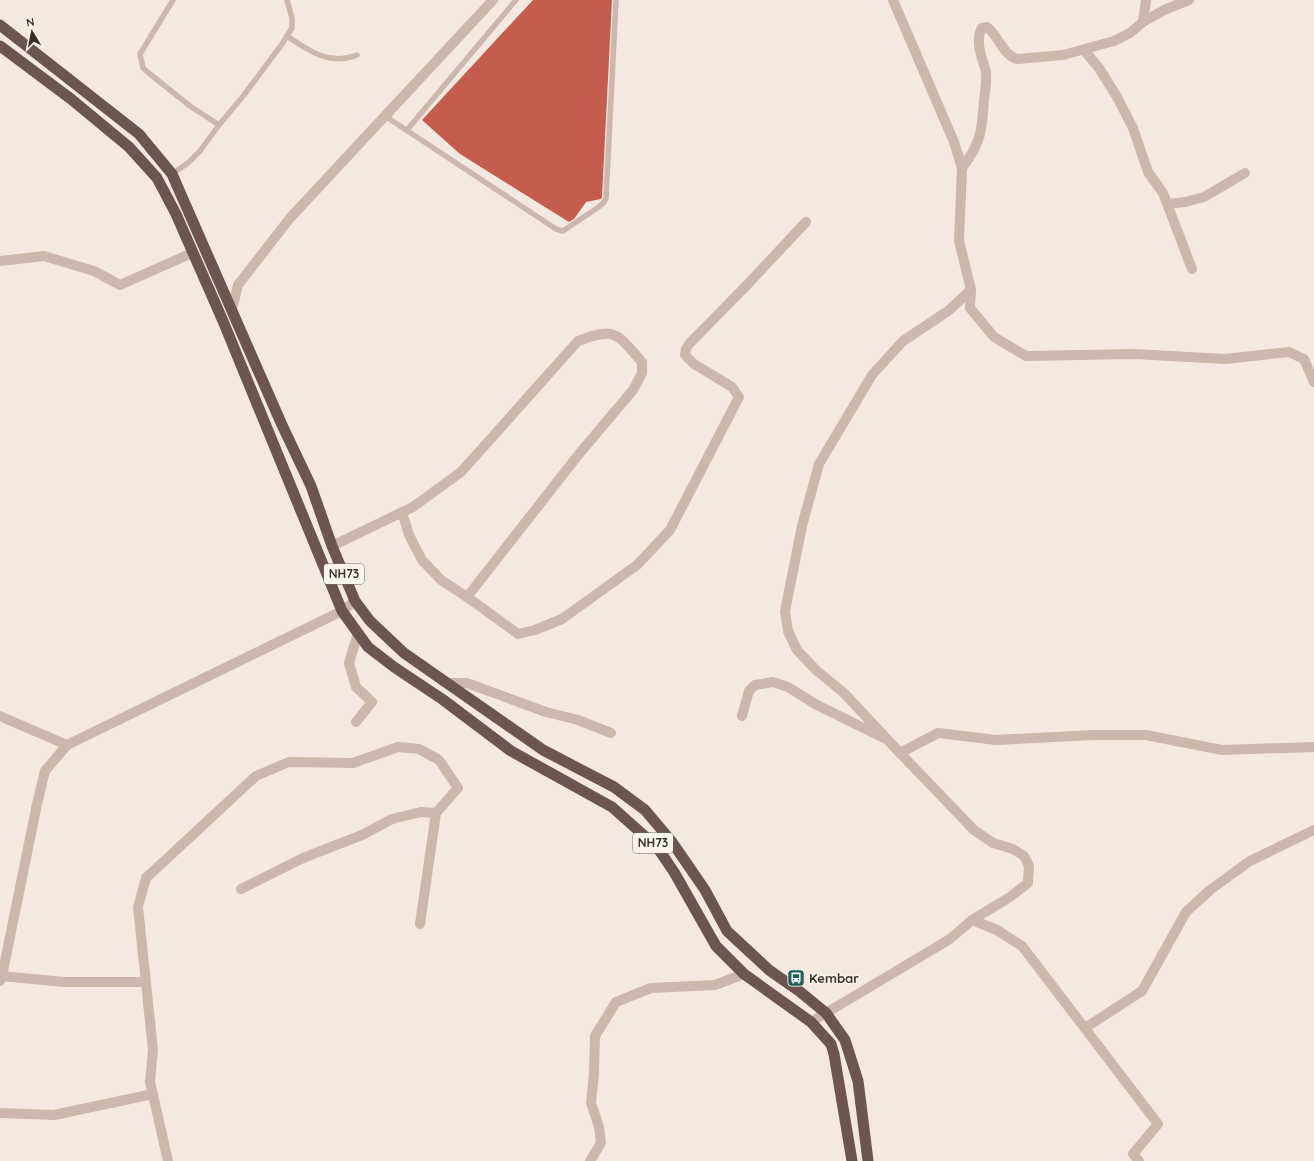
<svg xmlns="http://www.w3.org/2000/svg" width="1314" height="1161" font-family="Quicksand,sans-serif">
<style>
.building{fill:#c65c4d}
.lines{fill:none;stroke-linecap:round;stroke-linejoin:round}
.service{stroke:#ccb7ac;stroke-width:5.5}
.minor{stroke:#ccb7ac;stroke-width:10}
.trunk{stroke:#6c5550;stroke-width:11}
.labels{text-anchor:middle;stroke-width:3;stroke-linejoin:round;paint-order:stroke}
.shield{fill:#fbf3ee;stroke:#756966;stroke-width:1}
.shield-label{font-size:12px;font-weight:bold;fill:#3b2e2b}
.poi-label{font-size:13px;font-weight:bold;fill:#3b2e2b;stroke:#fbf3ee;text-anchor:start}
</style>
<rect width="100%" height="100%" fill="#f4e9e1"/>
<polygon class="building" points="533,0 612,0 602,197 601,199 586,202 574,219 569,222 460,154 422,120"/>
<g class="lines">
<g class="service">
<polyline points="173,0 140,54 143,68 150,74 190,106 219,125"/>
<path d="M 287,36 C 309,51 330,66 357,55"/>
<polyline points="385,116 556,229 563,231 566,229 600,206 604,202 606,198 616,0"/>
<polyline points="407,130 516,0"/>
<polyline points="172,174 188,163 200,151 219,125 244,95 282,44 292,28 292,18 287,0"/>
</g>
<g class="minor">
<polyline points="893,0 954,142 962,168 959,241 971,290 970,308 994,337 1026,356 1134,354 1225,359 1289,352 1304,359 1314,382"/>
<polyline points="1143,22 1146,0"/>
<polyline points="1084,50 1099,68 1117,97 1133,128 1148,172 1163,193 1192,269"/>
<path d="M 962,168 C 981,143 982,131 984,100 C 985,91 987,81 986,72 C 983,60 974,40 982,28 L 987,27 C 998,35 1004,57 1018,59 L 1063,55 L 1114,41 L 1130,33 L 1143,22 L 1164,10 L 1189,0"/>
<polyline points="1168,204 1185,202 1204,197 1245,173"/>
<polyline points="0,261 44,256 94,271 120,285 192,253"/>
<polyline points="232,309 238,285 290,218 493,0"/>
<polyline points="402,512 409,535 422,560 441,580 467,597 518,634 535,630 562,619 637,565 670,530 739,397 732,387 694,364 685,355 686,349 689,344 746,286 806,222"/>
<path d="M 332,546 L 413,507 L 461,472 L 578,341 C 616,326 617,334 642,362 L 642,373 L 633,390 L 579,454 L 467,597"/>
<polyline points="448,683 467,683 546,712 578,720 611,733"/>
<polyline points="0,716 67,745"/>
<polyline points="742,716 749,691 755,685 773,682 788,687 815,704 884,738"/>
<polyline points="356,722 372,702 356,687 349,663 358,633"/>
<polyline points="900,753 844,693 816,670 797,650 788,631 785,611 802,526 819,464 872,375 903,341 948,311 971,290"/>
<polyline points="241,889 303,858 362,835 392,819 421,812 436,813"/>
<polyline points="972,920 1010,897 1028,883 1029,866 1024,856 1013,849 993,843 974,830 900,753 938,733 996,740 1094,735 1146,735 1222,750 1314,747"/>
<polyline points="2,976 64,982 145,982"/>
<polyline points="0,981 2,976 37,804 45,771 67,745 342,611 355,601"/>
<polyline points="811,1022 950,939 972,920 997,930 1022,946 1158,1124 1133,1154 1139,1161"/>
<polyline points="1085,1028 1142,991 1186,912 1210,890 1250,861 1314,830"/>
<polyline points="0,1113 54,1115 153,1094"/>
<polyline points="168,1161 150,1082 153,1050 138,907 146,878 256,776 289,762 353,763 398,747 419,749 439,760 458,788 436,813 420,924"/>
<polyline points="590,1161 601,1143 599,1127 591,1103 594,1073 595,1036 616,1002 651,988 715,985 744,974"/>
</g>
<g class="trunk">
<polyline points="0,25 139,134 172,174 282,425 311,486 332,546 355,601 370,621 404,653 543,750 614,787 645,810 672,842 705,890 727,931 769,970 799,991 826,1013 845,1040 858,1081 868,1161"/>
<polyline points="0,46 71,99 129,147 157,178 176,214 223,321 342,611 368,647 394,667 442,699 511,751 612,807 657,847 674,872 716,946 744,974 811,1022 831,1044 834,1054 852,1161"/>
</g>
</g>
<defs>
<symbol id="bus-square" viewBox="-11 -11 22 22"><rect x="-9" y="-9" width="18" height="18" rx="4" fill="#205d5a" stroke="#fbf3ee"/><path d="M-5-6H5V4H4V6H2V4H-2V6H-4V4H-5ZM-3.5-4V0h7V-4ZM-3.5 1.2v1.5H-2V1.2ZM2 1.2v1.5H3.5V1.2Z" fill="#fff"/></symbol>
</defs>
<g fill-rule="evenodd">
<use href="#bus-square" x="786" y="968" width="20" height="20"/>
</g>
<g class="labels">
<g class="shield">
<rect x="324" y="564" width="40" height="20" rx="3"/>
<rect x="633" y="833" width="40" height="20" rx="3"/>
</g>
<g class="shield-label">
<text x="344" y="578">NH73</text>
<text x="653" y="847">NH73</text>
</g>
<g class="poi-label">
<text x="809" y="983">Kembar</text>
</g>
</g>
<g transform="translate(32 32) rotate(350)" stroke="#fbf3ee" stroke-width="3" paint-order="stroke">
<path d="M0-3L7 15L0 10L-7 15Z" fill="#3b2e2b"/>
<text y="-6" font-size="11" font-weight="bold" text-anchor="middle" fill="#3b2e2b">N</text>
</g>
</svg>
